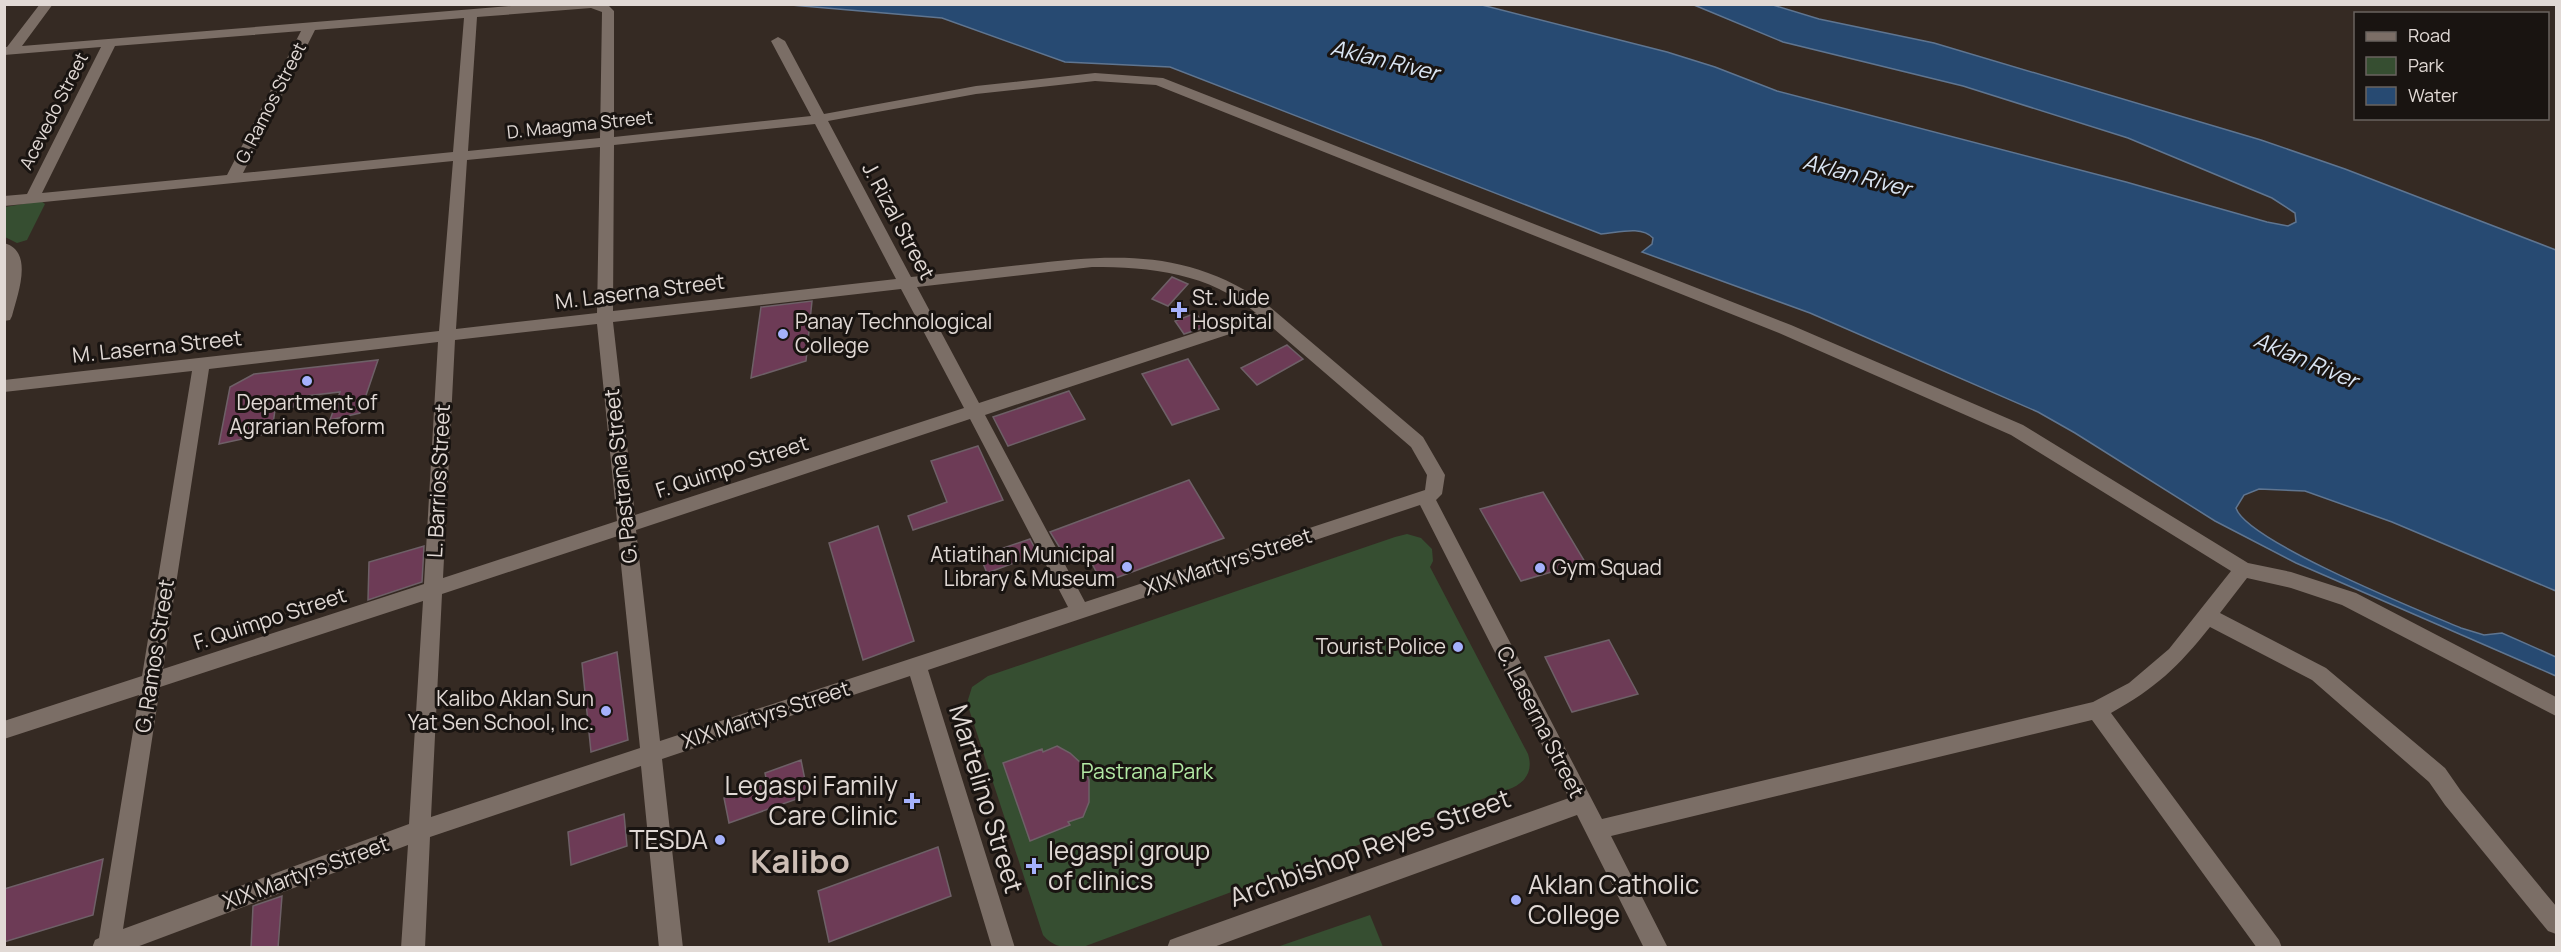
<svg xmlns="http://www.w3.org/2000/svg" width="2561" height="952" font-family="Manrope,sans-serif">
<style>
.green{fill:#364e31}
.water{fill:#274a72;stroke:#5f7590;stroke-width:1.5}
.building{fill:#6d3b56;stroke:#6e6067;stroke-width:1.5}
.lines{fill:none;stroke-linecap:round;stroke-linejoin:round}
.minor{fill:#7b6e66;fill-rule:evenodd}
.poi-dot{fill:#a5b1fc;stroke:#191411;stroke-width:2}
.labels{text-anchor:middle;stroke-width:6;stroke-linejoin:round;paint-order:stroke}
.far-street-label{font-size:18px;fill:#e1d9d5;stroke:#191411}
.street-label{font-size:21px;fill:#e1d9d5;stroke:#191411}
.poi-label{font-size:21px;fill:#e1d9d5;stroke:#191411;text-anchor:start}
.park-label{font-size:21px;fill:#b3eaa5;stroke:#191411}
.water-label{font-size:22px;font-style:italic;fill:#dae5f3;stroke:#191411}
.near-poi-label{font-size:26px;fill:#e1d9d5;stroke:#191411;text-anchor:end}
.near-street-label{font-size:26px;fill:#e1d9d5;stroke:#191411}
.near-district-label{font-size:33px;font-weight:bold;fill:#cdbeb5;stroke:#191411}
</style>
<rect width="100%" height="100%" fill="#352a23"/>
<g class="green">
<polygon points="41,201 45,204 27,240 17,243 5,237 5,207"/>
<path d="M 1407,534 L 1421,538 L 1432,549 L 1433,561 L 1430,567 L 1528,754 C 1533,770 1527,781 1512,788 L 1083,947 C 1065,947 1055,949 1043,935 L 967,703 L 972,687 L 988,676 L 1395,537 Z"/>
<polygon points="1370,915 1383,947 1277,947"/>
</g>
<path class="water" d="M 791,5 L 1482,5 L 1667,52 L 1715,67 L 1777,91 L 2126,182 L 2267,222 L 2288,226 L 2296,222 L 2295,213 L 2272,198 L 2128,138 L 1963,86 L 1783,42 L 1694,5 L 1773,5 L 1819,19 L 1934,43 L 2261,140 L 2345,169 L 2556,250 L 2556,591 L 2392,522 L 2305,491 L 2259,489 L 2244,495 L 2236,508 C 2246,541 2423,612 2461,628 L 2484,635 L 2502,633 L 2556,657 L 2556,676 L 2296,563 L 2215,521 L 2075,433 L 2038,412 L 1810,313 L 1642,252 L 1652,244 L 1653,238 C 1641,225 1617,233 1601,234 L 1170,67 L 1065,62 L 942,18 Z"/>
<g class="building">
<polygon points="1172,277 1188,284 1168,306 1152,299"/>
<polygon points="812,301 806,361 751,378 761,307"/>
<polygon points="1196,313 1205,327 1184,334 1175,321"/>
<polygon points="1287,345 1303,359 1257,385 1241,368"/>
<polygon points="1188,359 1219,409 1172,425 1142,374"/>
<polygon points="378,360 360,413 330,420 340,392 297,397 293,407 275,410 273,424 262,427 261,435 219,444 230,387 254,374"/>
<polygon points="1069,391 1085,419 1008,446 993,417"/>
<polygon points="978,446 1003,500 913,530 908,516 947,502 931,461"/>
<polygon points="1189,480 1224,538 1102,583 1083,546 1063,553 1050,532"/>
<polygon points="1543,492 1585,562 1521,581 1480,509"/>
<polygon points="878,526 914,641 863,660 829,543"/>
<polygon points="1030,539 1038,554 987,573 980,556"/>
<polygon points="424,546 422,582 368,600 369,562"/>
<polygon points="1609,640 1638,694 1572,712 1545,657"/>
<polygon points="617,652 628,740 591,752 582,663"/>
<polygon points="1057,746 1070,753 1083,765 1089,780 1089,802 1083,817 1068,822 1070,825 1030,841 1003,763 1042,749 1043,752"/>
<polygon points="801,760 808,795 729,823 724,798 767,783 765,773"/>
<polygon points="624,814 627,846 571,865 568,832"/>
<polygon points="938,847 951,896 829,942 818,891"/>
<polygon points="103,859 93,915 4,942 4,889"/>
<polygon points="282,896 278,948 251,948 253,906"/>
</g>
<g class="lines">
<g class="minor">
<path d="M 40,4 L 53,4 L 22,46 L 536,4 L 607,4 L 614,11 L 614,137 L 811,116 L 771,41 L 778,37 L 785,41 L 824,114 L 976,86 L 1095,73 L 1163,78 L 1791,325 L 2023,425 L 2248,563 L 2291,572 L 2356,593 L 2556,697 L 2556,716 L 2342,605 L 2291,588 L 2247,578 L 2220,613 L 2326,668 L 2445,768 L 2461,791 L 2556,906 L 2556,934 L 2548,931 L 2445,805 L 2429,782 L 2312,680 L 2210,627 C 2178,667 2156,688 2111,713 L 2279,940 L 2282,948 L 2257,948 L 2092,720 L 1611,836 L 1668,948 L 1644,948 L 1577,815 L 1211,948 L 1167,948 L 1170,940 L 1178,937 L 1569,798 L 1420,505 L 928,670 L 1015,948 L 992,948 L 910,676 L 662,759 L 683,948 L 659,948 L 641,766 L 430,837 L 425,948 L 401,948 L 408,845 L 134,948 L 92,948 L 95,940 L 99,938 L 139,695 L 4,739 L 4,721 L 142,676 L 192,371 L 4,392 L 4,380 L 439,331 L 453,161 L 4,206 L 4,196 L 27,194 L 101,47 L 4,55 L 4,47 L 7,47 ZM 591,8 L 602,12 L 600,138 L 468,151 L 477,17 ZM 464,18 L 453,152 L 243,173 L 315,30 ZM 301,31 L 227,175 L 42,193 L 115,46 ZM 1095,81 L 1156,85 L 1779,333 L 2011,435 L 2231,571 L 2169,649 L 2129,683 L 2093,702 L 1602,819 L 1436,500 L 1442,494 L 1445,475 L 1423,437 L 1264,302 C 1187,250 1118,254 1030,264 C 990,268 951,273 911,277 L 828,121 L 976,94 ZM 815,124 L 896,279 L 613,311 L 614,145 ZM 600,147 L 597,313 L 456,329 L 467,160 ZM 1092,267 C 1150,267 1210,273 1256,313 L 979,403 L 917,287 ZM 901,289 L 964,408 L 635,515 L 613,322 ZM 1266,322 L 1411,447 L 1427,475 L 1425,490 L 1085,602 L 985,415 ZM 597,324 L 617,521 L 443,578 L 455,340 ZM 438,342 L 424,584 L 163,669 L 209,369 ZM 970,419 L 1068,607 L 660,741 L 636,530 ZM 618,536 L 640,748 L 431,817 L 442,594 ZM 423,601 L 409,824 L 123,929 L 160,687 Z"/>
<path d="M 4,243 C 35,251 17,296 12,316 L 10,320 L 4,321 Z"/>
</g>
</g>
<g class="poi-dot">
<path d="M1176 301h6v6h6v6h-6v6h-6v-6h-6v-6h6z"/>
<circle cx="783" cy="334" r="6"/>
<circle cx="307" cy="381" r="6"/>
<circle cx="1127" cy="567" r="6"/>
<circle cx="1540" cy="568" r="6"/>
<circle cx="1458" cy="647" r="6"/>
<circle cx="606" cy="711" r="6"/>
<path d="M909 792h6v6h6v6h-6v6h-6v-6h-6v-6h6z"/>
<circle cx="720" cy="840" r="6"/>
<path d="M1031 857h6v6h6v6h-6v6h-6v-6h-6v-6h6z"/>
<circle cx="1516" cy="900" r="6"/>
</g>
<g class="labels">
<g class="far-street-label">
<text transform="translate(271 103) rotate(-63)" y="6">G. Ramos Street</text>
<text transform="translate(54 111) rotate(-63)" y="6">Acevedo Street</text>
<text transform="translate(580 125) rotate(-6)" y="6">D. Maagma Street</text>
</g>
<g class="street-label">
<text transform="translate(898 221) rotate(62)" y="7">J. Rizal Street</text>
<text transform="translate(640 292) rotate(-7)" y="7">M. Laserna Street</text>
<text transform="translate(157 347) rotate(-6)" y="7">M. Laserna Street</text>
<text transform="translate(732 467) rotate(-18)" y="7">F. Quimpo Street</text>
<text transform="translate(621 476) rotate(-96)" y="7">G. Pastrana Street</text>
<text transform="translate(439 481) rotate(-87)" y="7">L. Barrios Street</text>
<text transform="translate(1228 562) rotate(-18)" y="7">XIX Martyrs Street</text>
<text transform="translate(270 619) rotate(-18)" y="7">F. Quimpo Street</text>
<text transform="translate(155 656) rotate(-81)" y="7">G. Ramos Street</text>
<text transform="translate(766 715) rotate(-18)" y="7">XIX Martyrs Street</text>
<text transform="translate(1540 722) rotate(63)" y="7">C. Laserna Street</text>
<text transform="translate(306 873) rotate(-20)" y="7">XIX Martyrs Street</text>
</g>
<g class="poi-label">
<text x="1192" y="305">St. Jude<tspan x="1192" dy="24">Hospital</tspan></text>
<text x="795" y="329">Panay Technological<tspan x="795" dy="24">College</tspan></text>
<text x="307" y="410" text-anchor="middle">Department of<tspan x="307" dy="24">Agrarian Reform</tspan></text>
<text x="1115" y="562" text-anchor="end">Atiatihan Municipal<tspan x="1115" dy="24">Library &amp; Museum</tspan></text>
<text x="1552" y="575">Gym Squad</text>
<text x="1446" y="654" text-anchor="end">Tourist Police</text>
<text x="594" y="706" text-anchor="end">Kalibo Aklan Sun<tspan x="594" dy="24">Yat Sen School, Inc.</tspan></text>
</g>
<g class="park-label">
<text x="1147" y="779">Pastrana Park</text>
</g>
<g class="water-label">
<text transform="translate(1385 60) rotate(14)" y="8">Aklan River</text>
<text transform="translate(1857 175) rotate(15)" y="8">Aklan River</text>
<text transform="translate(2306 360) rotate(23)" y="8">Aklan River</text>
</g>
<g class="near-poi-label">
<text x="898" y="795">Legaspi Family<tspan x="898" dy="30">Care Clinic</tspan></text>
<text x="708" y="849">TESDA</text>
<text x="1048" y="860" text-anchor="start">legaspi group<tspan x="1048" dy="30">of clinics</tspan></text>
<text x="1528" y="894" text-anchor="start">Aklan Catholic<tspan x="1528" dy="30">College</tspan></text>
</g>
<g class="near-street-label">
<text transform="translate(986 799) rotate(73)" y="9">Martelino Street</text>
<text transform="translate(1370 848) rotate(-20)" y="9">Archbishop Reyes Street</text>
</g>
<g class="near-district-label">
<text x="800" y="873">Kalibo</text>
</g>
</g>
<rect width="2561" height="952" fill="none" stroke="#e1d9d5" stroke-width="12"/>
<rect x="2354" y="12" width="195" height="108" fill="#191411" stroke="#69635f" stroke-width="1.5"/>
<rect x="2366" y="32" width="30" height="9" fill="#7b6e66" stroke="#69635f" stroke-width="1.5"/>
<text x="2408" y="42" font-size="18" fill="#e1d9d5">Road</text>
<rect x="2366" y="57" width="30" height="18" fill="#364e31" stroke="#69635f" stroke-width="1.5"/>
<text x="2408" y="72" font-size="18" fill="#e1d9d5">Park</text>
<rect x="2366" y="87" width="30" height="18" fill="#274a72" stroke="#69635f" stroke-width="1.5"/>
<text x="2408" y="102" font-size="18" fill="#e1d9d5">Water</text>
</svg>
